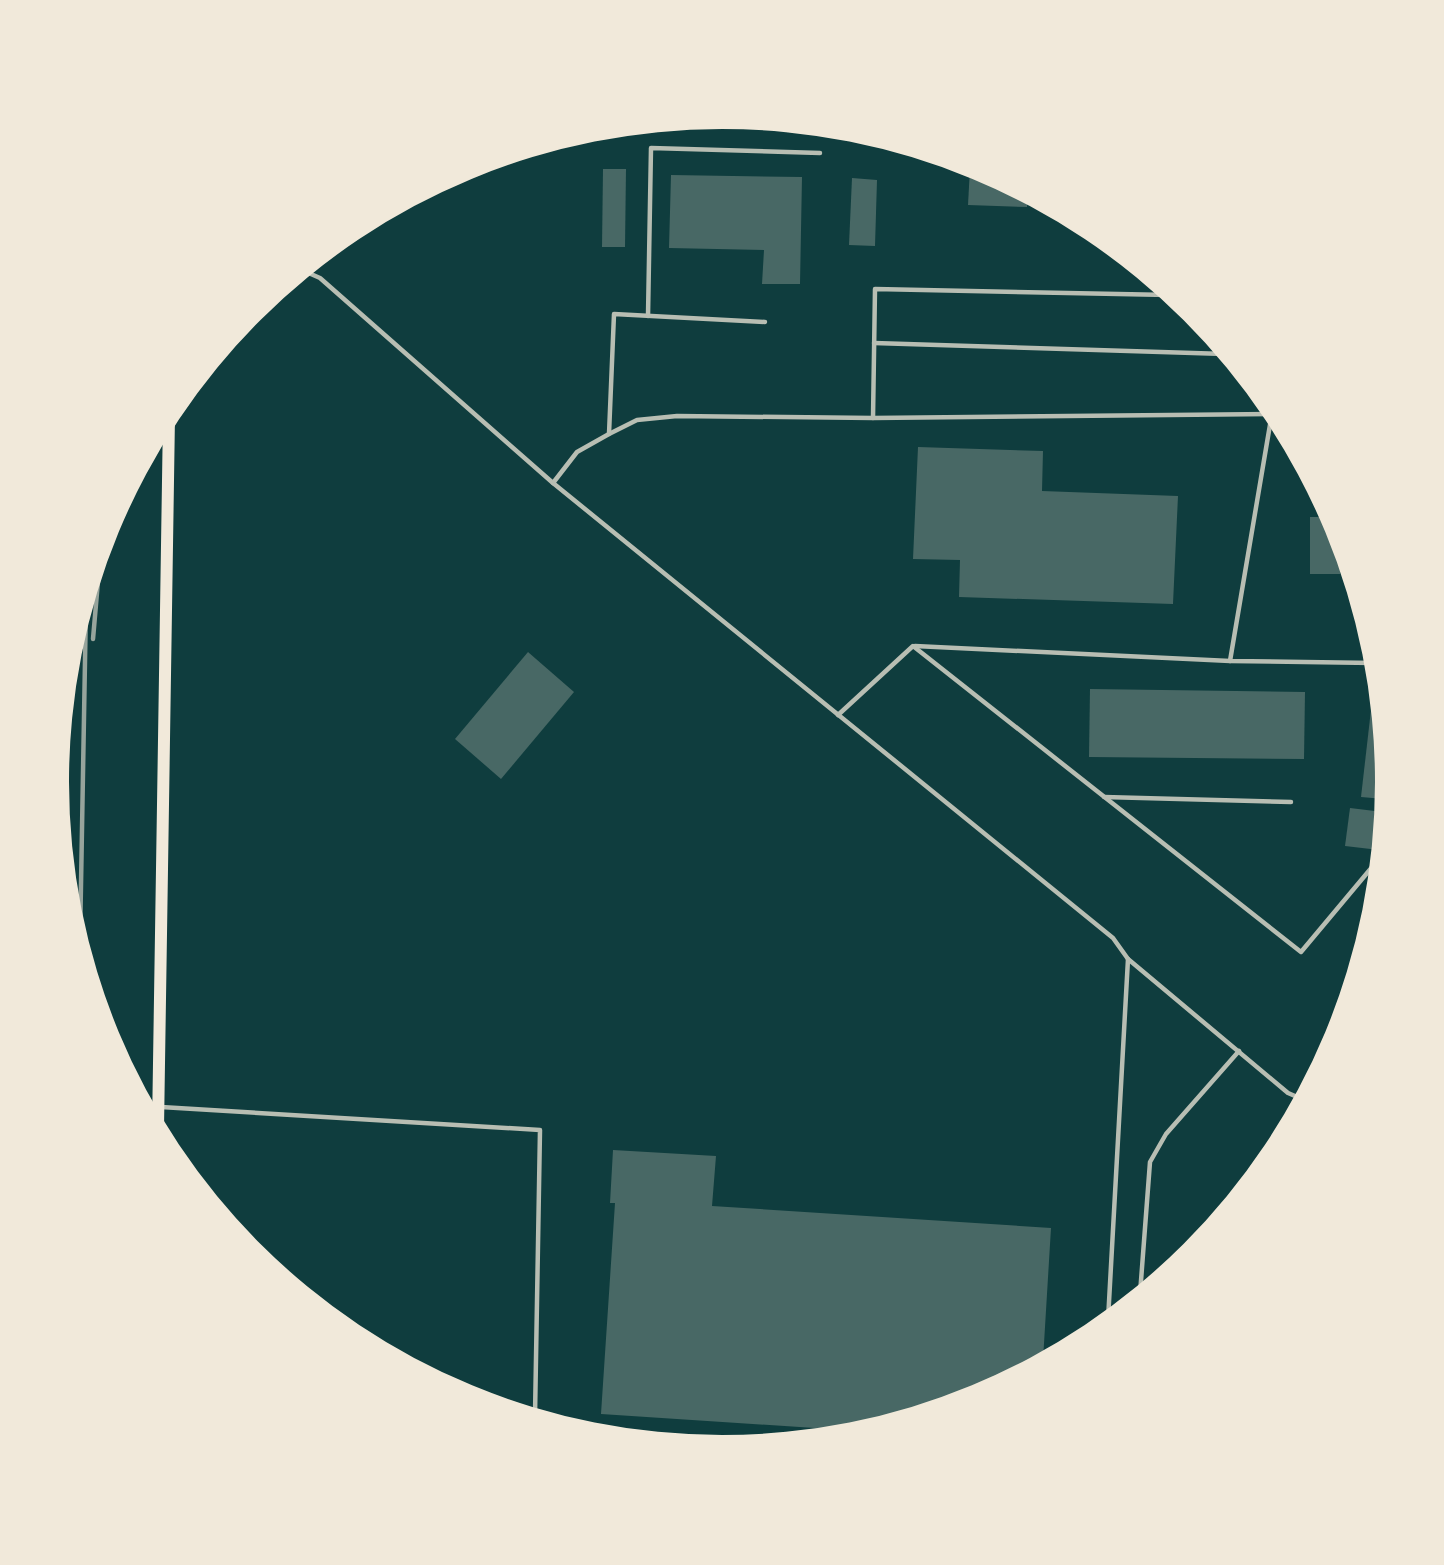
<svg xmlns="http://www.w3.org/2000/svg" width="1444" height="1565" font-family="'Fira Sans Condensed',sans-serif">
<style>
.building{fill:#486865}
.lines{fill:none;stroke-linecap:round;stroke-linejoin:round}
.service{stroke:#b8beb3;stroke-width:4.5}
.secondary{stroke:#f1e9da;stroke-width:12}
.rail{stroke:#97a49c;stroke-width:4.5}
</style>
<rect width="100%" height="100%" fill="#0f3d3e"/>
<g class="building">
<polygon points="970,168 1028,197 1027,207 968,205"/>
<polygon points="603,169 626,169 625,247 602,247"/>
<polygon points="671,175 802,177 800,284 762,284 764,250 669,248"/>
<polygon points="852,178 877,180 875,246 849,245"/>
<polygon points="918,447 1043,451 1042,491 1178,496 1173,604 959,597 960,560 913,559"/>
<polygon points="1310,517 1329,517 1335,529 1340,545 1340,574 1310,574"/>
<polygon points="528,652 574,692 501,779 455,739"/>
<polygon points="1090,689 1305,692 1304,759 1089,757"/>
<polygon points="1372,701 1378,701 1385,783 1384,799 1361,797"/>
<polygon points="1350,808 1383,812 1379,850 1345,846"/>
<polygon points="613,1150 716,1156 712,1206 1051,1228 1043,1360 976,1396 860,1431 601,1414 615,1203 610,1203"/>
</g>
<g class="lines">
<g class="service">
<polyline points="304,271 320,278 553,483 1113,938 1128,959 1108,1320"/>
<polyline points="648,316 651,148 820,153"/>
<polyline points="874,343 1225,354"/>
<polyline points="873,418 875,289 1169,295"/>
<polyline points="609,434 614,314 765,322"/>
<polyline points="553,483 577,452 609,434 637,420 677,416 873,418 1274,414"/>
<polyline points="915,646 1230,661 1374,663"/>
<polyline points="1230,661 1272,413"/>
<polyline points="838,715 913,646 1301,952 1378,860"/>
<polyline points="1104,797 1291,802"/>
<polyline points="1128,959 1288,1093 1302,1099"/>
<polyline points="161,1107 540,1130 535,1416"/>
<polyline points="1140,1294 1150,1162 1166,1134 1239,1051"/>
</g>
<polyline class="secondary" points="158,1128 169,416"/>
<g class="rail">
<polyline points="93,639 100,558"/>
<polyline points="80,941 86,605"/>
</g>
</g>
<path d="M0 0H1444V1565H0ZM69 782a653 653 0 1 1 1306 0a653 653 0 1 1-1306 0Z" fill="#f1e9da" fill-rule="evenodd"/>
</svg>
